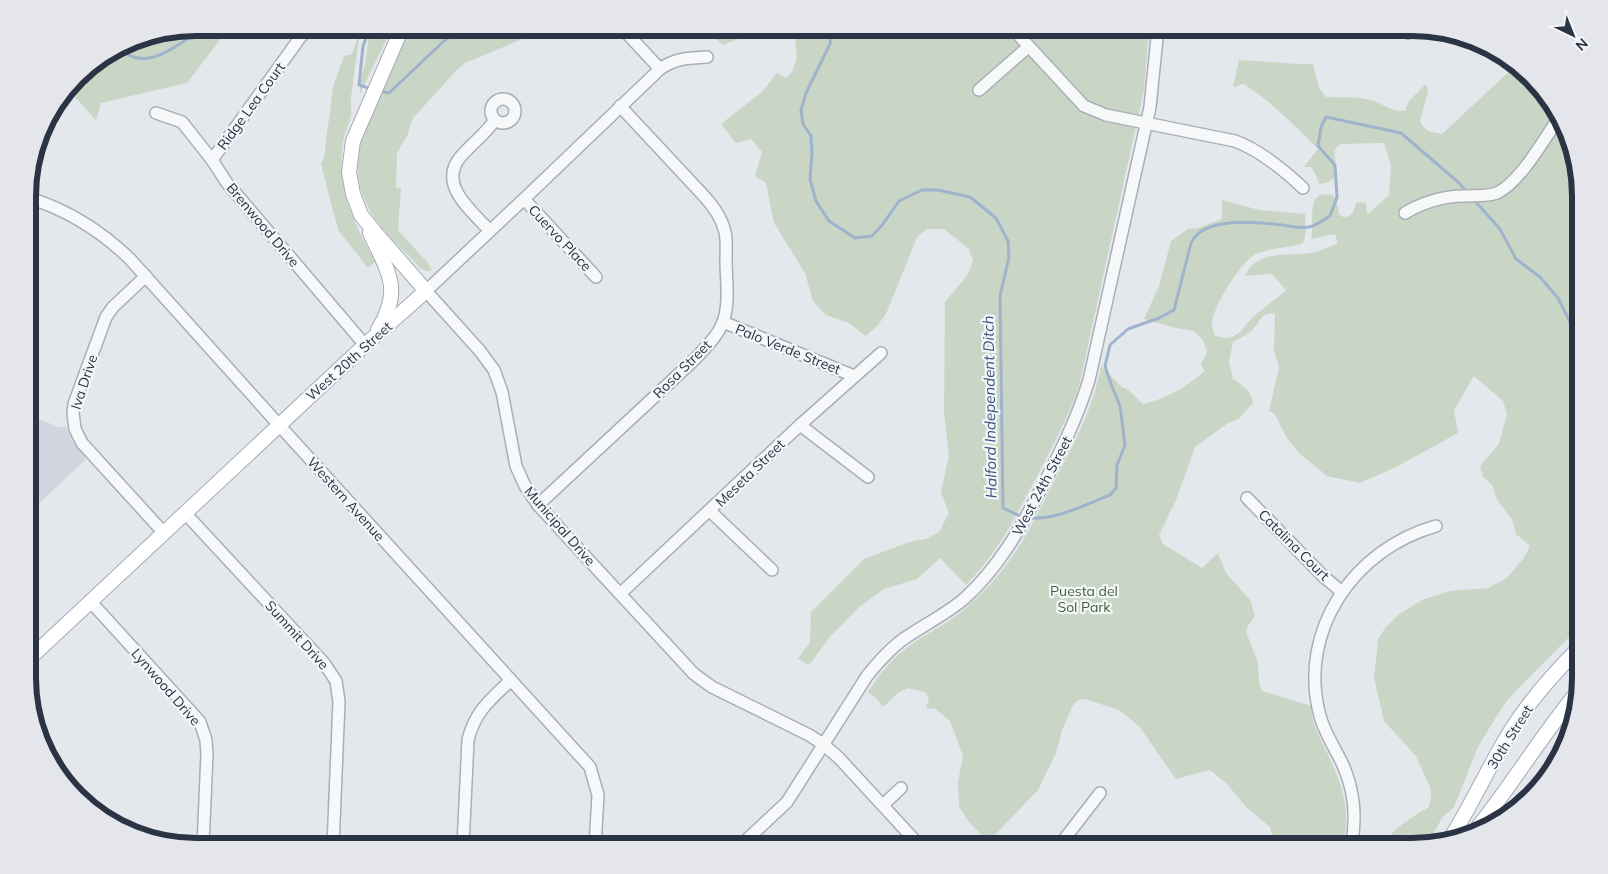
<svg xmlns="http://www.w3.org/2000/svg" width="1608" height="874" font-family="Mulish,sans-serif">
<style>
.built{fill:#d2d6de}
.green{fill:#c9d6c5}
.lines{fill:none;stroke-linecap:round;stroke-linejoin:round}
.stream{stroke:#9fb4cc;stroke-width:3}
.minor-casing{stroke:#a9aeb7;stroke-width:14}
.major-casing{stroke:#a3abb8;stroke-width:16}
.minor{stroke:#f7f8fa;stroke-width:11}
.major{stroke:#fff;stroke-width:14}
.labels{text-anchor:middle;stroke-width:4.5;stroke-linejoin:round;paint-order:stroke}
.street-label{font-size:14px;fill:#2b3445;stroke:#f4f6f9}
.park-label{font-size:14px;fill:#3f6138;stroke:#f4f6f9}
.water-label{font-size:15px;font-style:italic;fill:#34527a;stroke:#f4f6f9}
.rim{fill:none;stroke:#2b3445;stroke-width:6}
</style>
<rect width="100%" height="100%" fill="#e4e7ec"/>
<polygon class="built" points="29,415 59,427 66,427 71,439 86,459 30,512 29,512"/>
<g class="green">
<polygon points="197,28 229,28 187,83 101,103 96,120 69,91 84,71 89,69 89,67 132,40"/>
<path d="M 361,28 C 357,51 354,74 351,97 C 350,103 352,110 351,116 C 349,125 344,133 343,142 C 336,189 354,222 375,262 L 368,268 L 339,231 L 332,207 L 321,164 L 324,158 L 333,87 L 344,56 L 352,54 Z"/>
<polygon points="370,28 392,28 360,94 360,80 365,65"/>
<path d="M 411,28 L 526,28 L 527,37 L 465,63 L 456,71 L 414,117 L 410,125 L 408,134 L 397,153 L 396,187 L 401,188 L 398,230 L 427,262 L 432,270 L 426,271 L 420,268 C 404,250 379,229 368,207 C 346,164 364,130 382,90 C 392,69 401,48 411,28 Z"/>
<polygon points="707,28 766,28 723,45 711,34 704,33 695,39"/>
<path d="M 788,28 L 1149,28 L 1144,90 L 1079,386 C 1068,419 1051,449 1035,480 C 1013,521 999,551 966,585 L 940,558 L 917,579 L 884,589 L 859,607 L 829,638 L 809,665 L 798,659 L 810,642 L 811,612 L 864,559 L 912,541 L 926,539 L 939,532 L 949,513 L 941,492 L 949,455 L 944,413 L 945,302 L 967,276 L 973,261 L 969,249 L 944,229 L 927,229 L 917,237 L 886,314 L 878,325 L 866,336 L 849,323 L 826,315 L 813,301 L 805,273 L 774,223 L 766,183 L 755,176 L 762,152 L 751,139 L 736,143 L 721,124 L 763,91 L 777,73 L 787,78 L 792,72 L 797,57 L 794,33 Z"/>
<path d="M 1239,60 L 1299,64 L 1313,64 L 1319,88 L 1326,97 C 1341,98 1357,96 1371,100 C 1384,104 1391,112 1405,111 L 1409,101 L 1426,84 L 1428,91 L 1420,121 C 1424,132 1432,132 1442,134 L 1514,67 L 1552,103 L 1580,185 L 1580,626 L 1508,699 L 1496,717 L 1478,747 L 1454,807 L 1442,818 L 1431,838 L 1430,843 L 1422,846 L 1384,846 C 1391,828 1413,817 1429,807 L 1431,796 L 1431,789 L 1416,756 L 1384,721 L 1374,678 L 1378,640 L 1385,628 L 1398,615 L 1422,600 L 1450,591 L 1488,588 L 1507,578 L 1523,559 L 1530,546 L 1516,534 L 1512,519 L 1497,500 L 1492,485 L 1483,477 L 1480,466 L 1499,444 L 1507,414 L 1503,401 L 1474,376 L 1454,410 L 1458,433 L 1398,466 L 1360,483 L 1327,476 L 1299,453 L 1287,438 L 1274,413 L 1269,411 L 1279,367 L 1274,350 L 1275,314 C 1258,312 1261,324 1250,332 C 1245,336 1238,339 1233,342 L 1229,362 L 1233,379 C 1244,386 1251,391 1253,403 L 1238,419 L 1228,423 L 1195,447 L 1176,500 L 1159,535 L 1163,544 L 1202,568 L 1218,553 L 1226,573 L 1250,600 L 1255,616 L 1248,626 L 1246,632 L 1258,662 L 1259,682 L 1262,691 L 1311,706 L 1313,721 L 1317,731 C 1336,773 1353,798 1343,846 L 1261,846 L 1272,834 L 1270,827 L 1246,807 L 1227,784 L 1210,770 L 1176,779 L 1139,726 L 1119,710 L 1085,699 L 1078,700 L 1073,705 L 1062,730 L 1056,753 L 1038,790 L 988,842 L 970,823 L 959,807 L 958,782 L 963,756 L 950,721 L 935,709 L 926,708 L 929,698 L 925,692 L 908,688 L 898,693 L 883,707 L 877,699 L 868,692 C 879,675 891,659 908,647 C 926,633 948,624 965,609 C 981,594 997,579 1009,561 C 1028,536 1041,506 1056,478 C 1075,442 1094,406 1101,366 L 1123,388 L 1126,388 L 1143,404 C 1166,399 1186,387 1205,371 L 1201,365 L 1207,352 L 1203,340 L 1194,331 L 1176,328 L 1144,319 L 1159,286 L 1171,241 L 1188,229 L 1198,228 L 1222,219 L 1222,200 L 1259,210 L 1305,214 C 1305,224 1308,235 1302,244 C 1287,248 1270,248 1256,254 C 1242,260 1211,309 1212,325 C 1212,328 1214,333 1215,336 C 1221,337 1226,339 1231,337 C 1242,334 1246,323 1254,316 C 1265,307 1276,299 1286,290 L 1272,274 L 1245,276 C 1258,247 1291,258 1316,252 C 1323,250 1331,246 1338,243 L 1335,234 L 1311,239 C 1315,224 1304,186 1334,196 L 1338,207 L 1339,214 L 1343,217 C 1353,217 1354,211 1356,203 L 1359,202 L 1366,203 L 1367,215 L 1389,195 L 1391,165 L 1384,143 L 1341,144 L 1334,150 L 1337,177 L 1326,183 L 1319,184 L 1316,175 L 1311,167 L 1304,167 L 1318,149 C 1295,126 1272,102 1244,84 L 1233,87 Z"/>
<polygon points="1566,734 1558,762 1512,811 1506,807 1509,803 1514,804"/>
</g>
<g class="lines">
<g class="stream">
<polyline points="370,28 363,46 359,85 372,89"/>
<polyline points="828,28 831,32 830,44 806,93 801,110 803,124 811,136 812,154 810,179 816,201 829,221 855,238 872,236 883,224 899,201 922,190 938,190 970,197 996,218 1008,241 1009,257 1000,296 1003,508 1022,517"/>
<path d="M 123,46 C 124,52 127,55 133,57 C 157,65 184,40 204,28"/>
<polyline points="380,91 389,93 445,40 467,28"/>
<polyline points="1473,199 1500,229 1516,259 1540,277 1558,298 1573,328 1580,355"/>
<path d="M 1028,518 C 1057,520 1084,505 1110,495 L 1116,488 L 1117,465 L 1125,445 L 1120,406 L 1111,384 L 1105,366 L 1110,345 L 1128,329 L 1159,318 L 1174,310 L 1191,243 C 1203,216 1257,222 1282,225 C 1290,226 1301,229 1309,227 C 1316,226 1323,220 1330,216 L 1337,197 L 1335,165 L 1318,146 L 1321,127 L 1326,117 L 1401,133 L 1458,182 L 1468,193"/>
</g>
<defs>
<g id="minor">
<polyline points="622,28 660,69"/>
<path d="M 1012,28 L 1084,106 L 1106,115 L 1235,141 C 1259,150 1284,170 1303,188"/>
<polyline points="1399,28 1408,33"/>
<path d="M 707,57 C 689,58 675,58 660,69 L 524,199 L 426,291 L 480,351 L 494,370 L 502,392 L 516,466 L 525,486 L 538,505 L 694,674 L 712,687 L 809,735 L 823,744 L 839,758 L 920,846"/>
<polyline points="979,90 1028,47"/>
<circle cx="503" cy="111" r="12"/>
<polyline points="156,113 182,122 212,160 227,183 365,345"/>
<polyline points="212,160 307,28"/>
<path d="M 29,198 C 68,210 101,231 130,259 L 279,425 L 590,767 L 598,795 L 595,846"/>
<polyline points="524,199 596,277"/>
<path d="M 1405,213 C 1421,203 1444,196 1463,196 C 1474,195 1486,197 1497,193 C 1519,183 1544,140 1558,119"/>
<path d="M 490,231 C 471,210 435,183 463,154 C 474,142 486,133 495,120"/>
<polyline points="146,276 113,307 106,317 74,404 73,413 75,429 82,443 163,532"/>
<polyline points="723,322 854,376"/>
<polyline points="800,425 868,477"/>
<polyline points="1247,498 1324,577 1342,592"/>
<path d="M 538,505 L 695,359 C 705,348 718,336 723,322 C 730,303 726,279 726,260 C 726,251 727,241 725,232 C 722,218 713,206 704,196 L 620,106"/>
<polyline points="710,511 772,570"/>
<polyline points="185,513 324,663 336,681 339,702 333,846"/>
<polyline points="620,594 800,425 881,353"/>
<polyline points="90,601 192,713 200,722 206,740 207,754 203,846"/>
<polyline points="883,805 901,788"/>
<path d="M 463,846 L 468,740 C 475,711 491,699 511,680"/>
<path d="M 740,846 L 787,802 L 867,676 C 879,661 892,646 908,636 C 927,623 948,613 965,598 C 999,567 1020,529 1041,489 C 1060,453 1077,419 1089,380 L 1150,107 L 1158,28"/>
<polyline points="1059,846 1100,793"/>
<path d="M 1351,846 C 1357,819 1354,790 1343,765 C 1335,748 1325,734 1320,716 C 1297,631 1354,549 1436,526"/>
</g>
<g id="major">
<path d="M 370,233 C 388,272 403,289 378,330"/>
<polyline points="29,659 365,345 426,291 374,231 361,215 353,194 349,172 353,141 402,28"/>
<path d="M 1478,827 C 1514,782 1543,733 1580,689"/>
<path d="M 1452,836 C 1473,802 1489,766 1510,732 C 1529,701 1554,673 1580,647"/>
</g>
</defs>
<use href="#minor" class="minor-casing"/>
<use href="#major" class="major-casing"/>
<use href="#minor" class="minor"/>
<use href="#major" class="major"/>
</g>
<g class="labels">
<g class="street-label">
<text transform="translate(251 106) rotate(-54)" y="5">Ridge Lea Court</text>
<text transform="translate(263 225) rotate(50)" y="5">Brenwood Drive</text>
<text transform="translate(560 238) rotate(47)" y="5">Cuervo Place</text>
<text transform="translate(788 349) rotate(22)" y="5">Palo Verde Street</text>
<text transform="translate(349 361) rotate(-42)" y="5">West 20th Street</text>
<text transform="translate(682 369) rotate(-45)" y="5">Rosa Street</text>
<text transform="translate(84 382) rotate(-72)" y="5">Iva Drive</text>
<text transform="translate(750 473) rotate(-44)" y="5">Meseta Street</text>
<text transform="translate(1042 486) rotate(-62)" y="5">West 24th Street</text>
<text transform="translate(346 499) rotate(48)" y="5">Western Avenue</text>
<text transform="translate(560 526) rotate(49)" y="5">Municipal Drive</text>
<text transform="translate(1294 545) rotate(45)" y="5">Catalina Court</text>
<text transform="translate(297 635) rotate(48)" y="5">Summit Drive</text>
<text transform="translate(166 687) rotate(49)" y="5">Lynwood Drive</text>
<text transform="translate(1510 737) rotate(-58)" y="5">30th Street</text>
</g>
<g class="park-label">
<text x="1084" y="596">Puesta del<tspan x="1084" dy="16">Sol Park</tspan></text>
</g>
<g class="water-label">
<text transform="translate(990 407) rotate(-91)" y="5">Halford Independent Ditch</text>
</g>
</g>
<path d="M0 0H1608V874H0ZM196 36H1412A160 160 0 0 1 1572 196V678A160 160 0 0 1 1412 838H196A160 160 0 0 1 36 678V196A160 160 0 0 1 196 36Z" fill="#e4e6eb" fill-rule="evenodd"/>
<path class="rim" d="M196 36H1412A160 160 0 0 1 1572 196V678A160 160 0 0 1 1412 838H196A160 160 0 0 1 36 678V196A160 160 0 0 1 196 36Z"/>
<g transform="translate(1573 35) rotate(137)" stroke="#f4f6f9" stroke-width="4" paint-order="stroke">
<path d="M0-4L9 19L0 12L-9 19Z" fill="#2b3445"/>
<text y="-8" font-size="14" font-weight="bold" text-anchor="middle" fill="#2b3445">N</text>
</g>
</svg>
